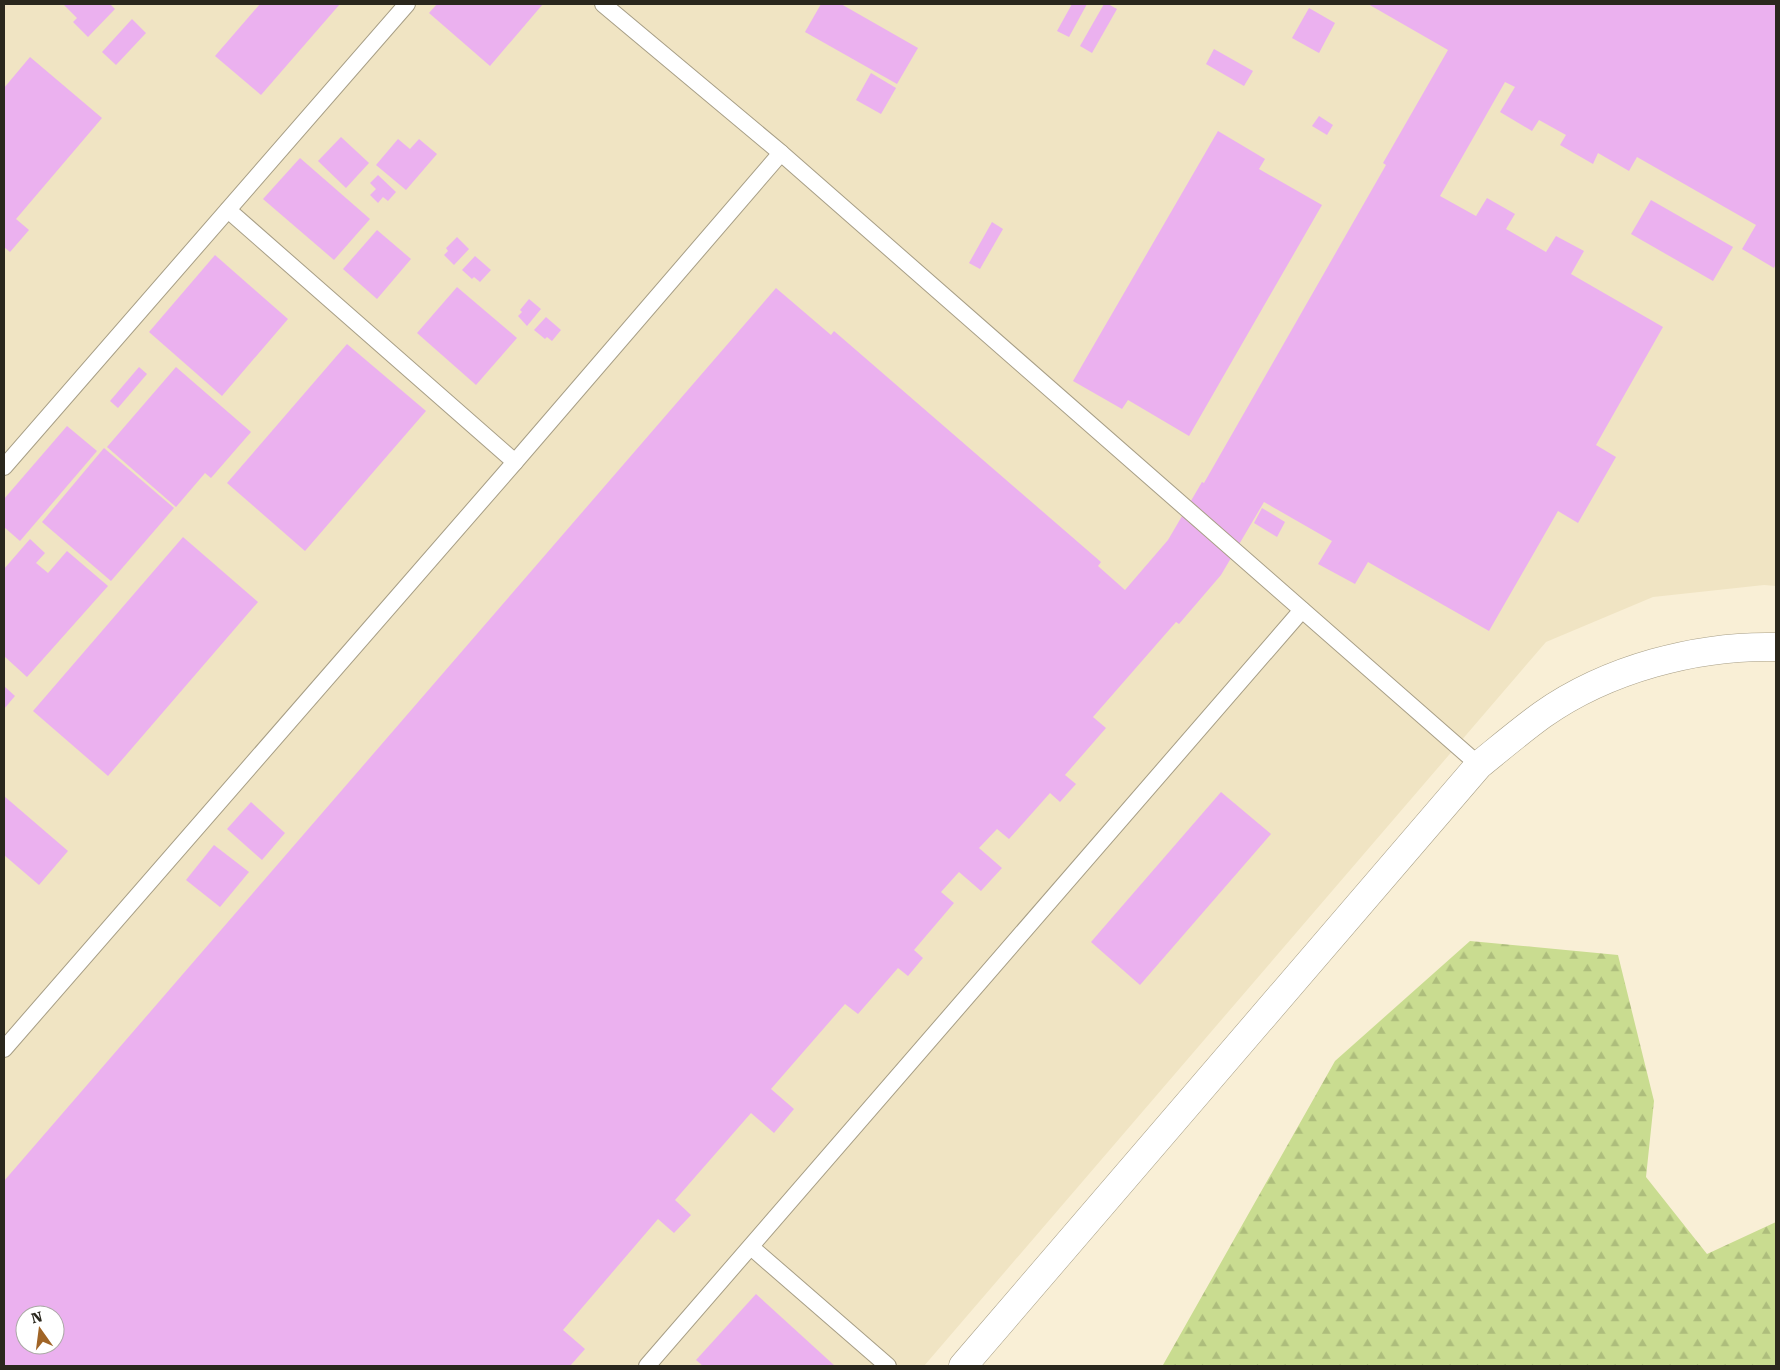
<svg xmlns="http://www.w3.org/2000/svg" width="1780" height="1370" font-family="'Roboto Serif',serif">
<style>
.built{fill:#f0e4c3;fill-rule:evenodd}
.forest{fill:url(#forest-firs)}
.building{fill:#ebb1ef;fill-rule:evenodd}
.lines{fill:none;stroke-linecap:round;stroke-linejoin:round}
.lane-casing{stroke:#a79e86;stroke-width:18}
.secondary-casing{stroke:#a79e86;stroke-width:29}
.lane{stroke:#fff;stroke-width:16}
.secondary{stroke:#fff;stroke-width:28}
</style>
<defs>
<pattern id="forest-firs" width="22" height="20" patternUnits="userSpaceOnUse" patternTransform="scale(1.25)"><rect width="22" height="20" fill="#c9dc90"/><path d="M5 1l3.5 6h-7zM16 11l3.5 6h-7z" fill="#adbd7c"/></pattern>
</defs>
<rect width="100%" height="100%" fill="#f9efd6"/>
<path class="built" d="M 4,4 L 1776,4 L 1776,586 L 1764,585 L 1653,597 L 1546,642 L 924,1366 L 4,1366 ZM 25,1315 L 55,1315 L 55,1345 L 25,1345 Z"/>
<polygon class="forest" points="1470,941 1618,955 1654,1101 1646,1177 1707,1254 1776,1222 1776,1366 1164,1366 1163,1365 1335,1061"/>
<g class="building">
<polygon points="65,4 110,4 115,9 88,37 73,22 77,18 64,5"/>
<polygon points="260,4 340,4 261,95 215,56"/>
<polygon points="437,4 543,4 490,66 429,13"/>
<polygon points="821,4 841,4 918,48 897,84 805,32"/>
<polygon points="1072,4 1087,4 1069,37 1057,31"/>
<polygon points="1104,4 1108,4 1117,9 1092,53 1080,46"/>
<path d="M 1368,4 L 1776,4 L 1776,263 L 1774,268 L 1742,249 L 1756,225 L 1637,157 L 1629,171 L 1598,153 L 1593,164 L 1560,145 L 1566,135 L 1539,120 L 1532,131 L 1500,112 L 1515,87 L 1505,82 L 1440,196 L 1476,216 L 1487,198 L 1515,214 L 1506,229 L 1546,252 L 1556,236 L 1584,251 L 1571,274 L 1663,327 L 1596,445 L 1616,457 L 1578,523 L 1558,511 L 1489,631 L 1368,562 L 1355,584 L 1318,564 L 1332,541 L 1264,502 L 1221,575 L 1179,624 L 1176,622 L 1093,717 L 1106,728 L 1065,775 L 1076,784 L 1060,802 L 1050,793 L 1009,839 L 997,829 L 979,848 L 1002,868 L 981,891 L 959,872 L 941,892 L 954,903 L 914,950 L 923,958 L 908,976 L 898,968 L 858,1014 L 845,1004 L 771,1089 L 794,1109 L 774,1133 L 751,1113 L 675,1200 L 691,1215 L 674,1233 L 658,1219 L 563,1330 L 585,1349 L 570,1366 L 4,1366 L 4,1181 L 776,288 L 831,335 L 834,331 L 1101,562 L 1098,566 L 1125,590 L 1168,540 L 1202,482 L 1204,483 L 1386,165 L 1383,163 L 1448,50 ZM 25,1315 L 55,1315 L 55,1345 L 25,1345 Z"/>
<polygon points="1309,8 1335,23 1319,53 1292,38"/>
<polygon points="132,19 146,33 116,65 102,52"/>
<polygon points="1214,49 1253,71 1244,86 1206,64"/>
<polygon points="30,57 102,118 16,219 29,230 10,252 4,247 4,88"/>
<polygon points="871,73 896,88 881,114 856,100"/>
<polygon points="1319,116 1333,125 1327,135 1312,126"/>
<polygon points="1218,131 1265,159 1259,169 1322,205 1189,436 1128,400 1122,409 1073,381"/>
<polygon points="341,137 369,163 346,188 318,161"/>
<polygon points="398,139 410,149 419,139 437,154 406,190 376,165"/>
<polygon points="300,158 370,219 334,260 263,199"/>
<polygon points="378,175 396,192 388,201 383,197 378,203 370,195 376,189 370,183"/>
<polygon points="1651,200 1733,247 1713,281 1631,234"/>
<polygon points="992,222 1003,229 980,269 969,263"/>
<polygon points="377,230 411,259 377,299 343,269"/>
<polygon points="457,237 469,249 454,265 444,255 448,251 446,248"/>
<polygon points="215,255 288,319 222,396 149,332"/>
<polygon points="475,256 491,270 480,282 474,277 472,279 462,270"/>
<polygon points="457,287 517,338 476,385 417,333"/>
<polygon points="529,299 541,309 527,326 518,316 522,312 520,310"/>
<polygon points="546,317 561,330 552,341 547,337 545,339 534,330"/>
<polygon points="347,344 426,411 305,551 227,483"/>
<polygon points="139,367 147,374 118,408 110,401"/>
<polygon points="176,367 251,432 211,478 205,473 176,507 107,447"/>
<polygon points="67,426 97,451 20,541 4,527 4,499"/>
<polygon points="104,448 174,508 111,581 42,522"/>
<polygon points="1262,508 1285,522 1277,537 1254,523"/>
<polygon points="183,537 258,602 108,776 33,711"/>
<polygon points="30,539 45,553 36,563 48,573 67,551 108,586 27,677 4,656 4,569"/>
<polygon points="4,686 15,696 4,709"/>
<polygon points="1221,792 1271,834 1140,985 1091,942"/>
<polygon points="4,796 68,851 39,885 4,855"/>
<polygon points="251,802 285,833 262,860 227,829"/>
<polygon points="214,845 249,872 220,907 186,880"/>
<polygon points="756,1294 835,1366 703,1366 696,1360"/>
</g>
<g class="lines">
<defs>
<g id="lane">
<polyline points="603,4 781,153 1479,765"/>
<polyline points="228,210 515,462"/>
<polyline points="4,467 407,4"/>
<polyline points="4,1049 515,462 781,153"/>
<polyline points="751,1247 888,1366"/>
<polyline points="647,1366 1302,610"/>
</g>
<path id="secondary" d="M 963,1366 L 1479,765 C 1500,748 1520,731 1542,715 C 1607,669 1697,645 1776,647"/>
</defs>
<use href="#lane" class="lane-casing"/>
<use href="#secondary" class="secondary-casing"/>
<use href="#lane" class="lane"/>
<use href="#secondary" class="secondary"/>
</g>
<rect width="1780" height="1370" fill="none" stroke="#2a271d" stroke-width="10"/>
<g transform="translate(40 1330) rotate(346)"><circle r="24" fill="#ffffff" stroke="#aaa9a5"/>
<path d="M0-4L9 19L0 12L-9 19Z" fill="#a06426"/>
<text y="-8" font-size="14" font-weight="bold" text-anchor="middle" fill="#2a271d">N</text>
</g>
</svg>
